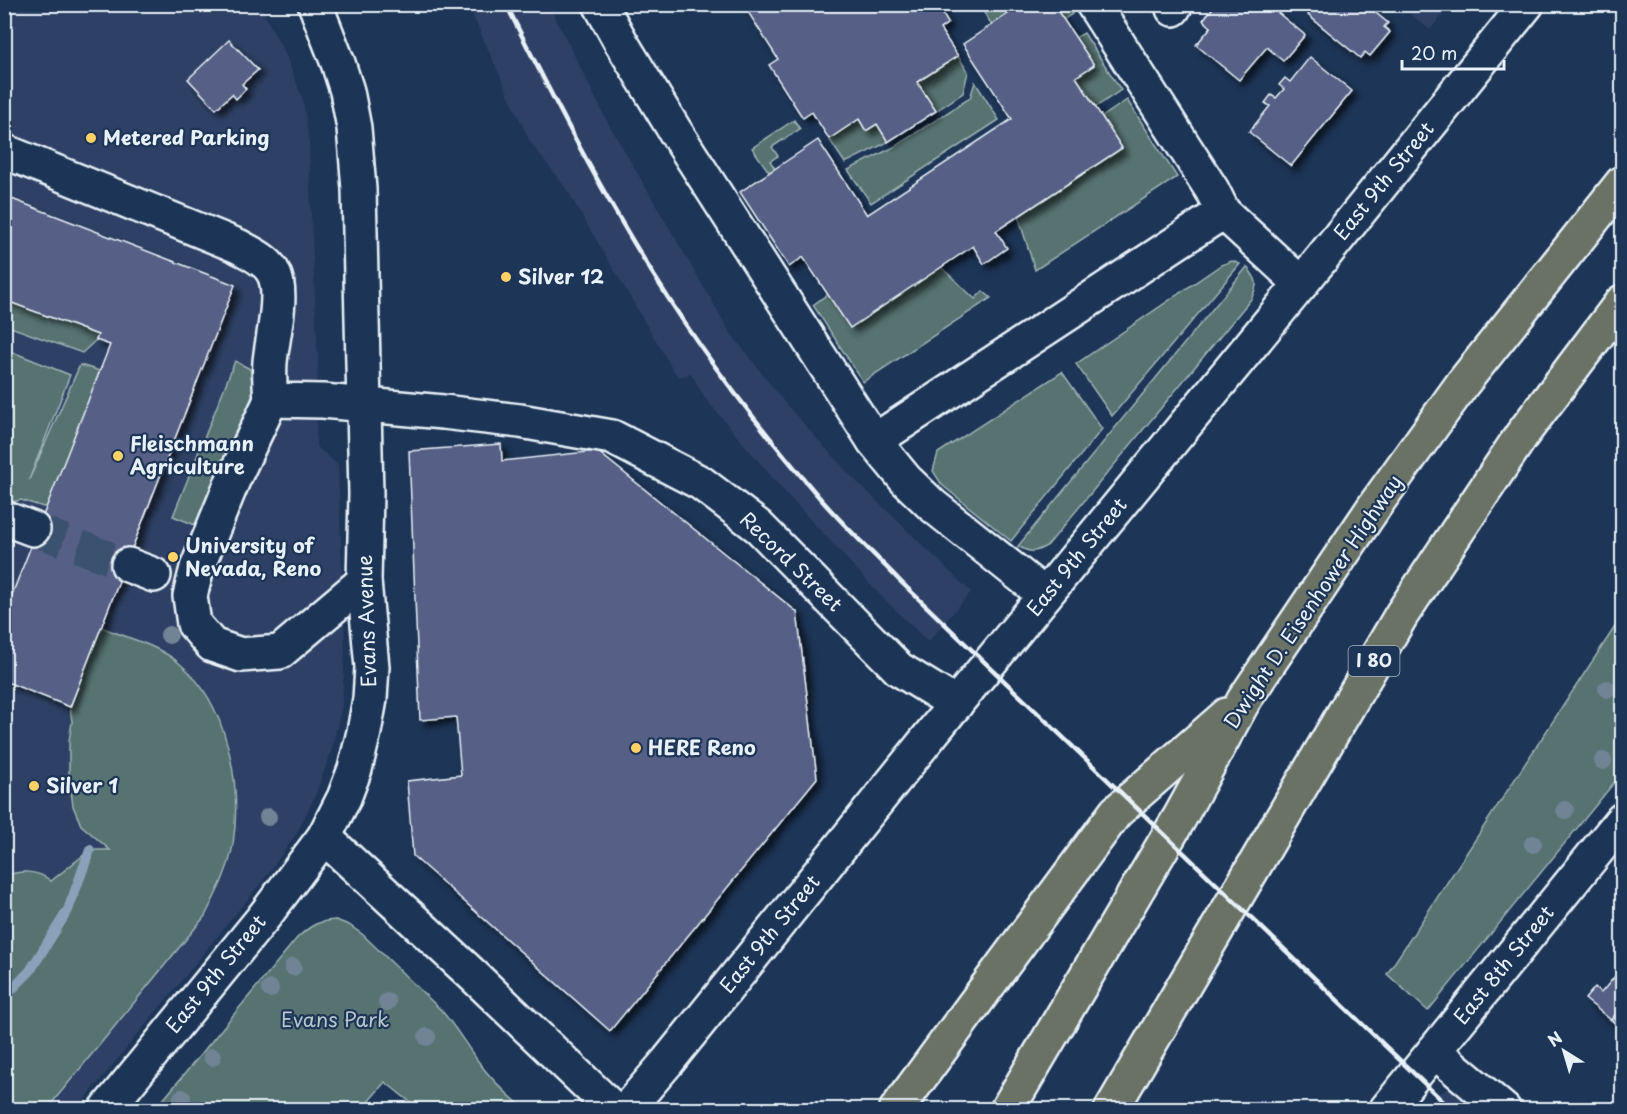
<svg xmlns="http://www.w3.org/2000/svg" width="1627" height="1114" font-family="'Playpen Sans',sans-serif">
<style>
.built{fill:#2e4165}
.green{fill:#567371;stroke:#9fb2b4;stroke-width:1.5}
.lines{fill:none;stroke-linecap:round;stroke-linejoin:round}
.stream{stroke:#89a2ba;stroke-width:10}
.building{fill:#565e85;stroke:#e8f1f8;stroke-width:1.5;filter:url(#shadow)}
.minor-tunnel{stroke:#3b516f;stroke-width:33;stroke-dasharray:33 16;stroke-linecap:butt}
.minor-casing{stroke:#e8f1f8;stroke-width:38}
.highway-casing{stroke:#e8f1f8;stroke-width:38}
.minor{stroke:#1d3557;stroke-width:33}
.highway{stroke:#6a7165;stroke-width:33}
.rail{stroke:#e8f1f8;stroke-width:4.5}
.tree{fill:#718496}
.poi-dot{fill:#ffd166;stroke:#1d3557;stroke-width:2}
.labels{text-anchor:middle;stroke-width:4.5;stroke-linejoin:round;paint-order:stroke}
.shield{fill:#1d3557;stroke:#abb9c8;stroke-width:1.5}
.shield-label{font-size:18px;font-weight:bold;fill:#e8f1f8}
.poi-label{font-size:20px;font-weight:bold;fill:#e8f1f8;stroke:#1d3557;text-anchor:start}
.street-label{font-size:20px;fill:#e8f1f8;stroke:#1d3557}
.park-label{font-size:20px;fill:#b5c5c9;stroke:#1d3557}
</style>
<defs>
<filter id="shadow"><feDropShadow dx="5.5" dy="5.5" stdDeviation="3" flood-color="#0009"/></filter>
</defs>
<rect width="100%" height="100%" fill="#1d3557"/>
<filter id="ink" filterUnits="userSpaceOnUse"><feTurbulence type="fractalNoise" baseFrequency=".0167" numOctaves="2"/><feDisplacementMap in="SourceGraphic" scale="12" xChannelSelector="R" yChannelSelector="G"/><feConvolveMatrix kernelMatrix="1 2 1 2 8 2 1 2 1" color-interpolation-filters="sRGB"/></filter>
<g filter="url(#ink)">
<g class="built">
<polygon points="5,5 260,5 286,56 303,100 309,142 311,216 318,361 316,446 338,465 345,650 342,706 331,752 315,796 297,833 269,873 77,1109 5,1110"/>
<polygon points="468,5 549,5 607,121 730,332 784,402 849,474 971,592 928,642 881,596 782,489 704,397 691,373 680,377 675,373 565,187 530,142"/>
<polygon points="1399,5 1451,5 1430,30"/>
<polygon points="1456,1088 1486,1110 1428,1110 1440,1093 1447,1089"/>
</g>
<g class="green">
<polygon points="979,5 1023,5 992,25"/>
<polygon points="1053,5 1066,5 1072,14 1063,20"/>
<polygon points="1084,33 1121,90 1096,107 1076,77 1075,38"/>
<polygon points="958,56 968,72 963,93 936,111 917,82"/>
<polygon points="975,82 999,120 871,203 848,170 894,147 970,98"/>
<polygon points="1127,100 1177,177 1035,270 1018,216 1122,148 1102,117"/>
<polygon points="859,119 866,130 877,124 888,142 845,163 829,139"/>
<polygon points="794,120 800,129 772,147 778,156 770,161 775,169 769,172 752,148"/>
<polygon points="1232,261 1240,264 1112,416 1076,364 1221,265"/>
<polygon points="941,267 975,299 983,291 991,298 863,382 813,305 828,294"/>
<path d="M 1247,267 C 1258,281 1259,283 1251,299 L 1048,545 C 1036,552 1031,554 1018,546 Z"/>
<polygon points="4,300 98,335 96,340 82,353 5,325"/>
<polygon points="5,349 70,375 29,480 80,365 100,371 47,508 21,500 5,503"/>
<polygon points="235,361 250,369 255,397 200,527 173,516"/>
<polygon points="1062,372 1102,429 1011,541 942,485 933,471 938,453"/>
<polygon points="1622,616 1622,773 1428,1011 1387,974"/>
<path d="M 101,627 C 127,638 158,645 179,663 C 228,703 242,785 233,844 C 229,870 216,894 205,916 L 47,1109 L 5,1110 L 5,876 C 20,870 38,870 51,881 L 90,850 L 110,850 L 81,825 L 73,806 L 69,776 L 69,741 L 72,722 L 70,707 Z"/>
<path d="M 336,920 L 349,925 L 362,934 L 441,1010 C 456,1027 467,1047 481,1065 C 493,1082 509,1095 524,1109 L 419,1109 L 385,1082 L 362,1109 L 163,1110 L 158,1106 L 297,938 C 311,925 318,921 336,920 Z"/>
</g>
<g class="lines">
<polyline class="stream" points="4,997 30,971 68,910 90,850"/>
</g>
<g class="building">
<polygon points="743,4 937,4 948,23 940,29 958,56 917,82 936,111 888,142 877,124 866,131 859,119 829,139 812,112 803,118 799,112 769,65 778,59"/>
<polygon points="1023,4 1053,4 1094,65 1076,77 1122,148 996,231 1007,248 984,264 973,246 850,328 803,257 789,267 740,192 818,140 867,215 1012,119 963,44"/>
<polygon points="1216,4 1224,4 1227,7 1229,4 1267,4 1305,35 1283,61 1267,47 1239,80 1196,45 1211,27 1203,20"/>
<polygon points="1316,4 1365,4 1388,23 1384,27 1390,32 1370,56 1365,52 1360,58 1308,15"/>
<polygon points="229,40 258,70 242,84 246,89 236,99 232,94 216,109 188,79"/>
<polygon points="1310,57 1352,91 1291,166 1249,132 1270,106 1265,103 1271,95 1276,98 1284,89 1279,85 1285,78 1290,82"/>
<polygon points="4,196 235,285 70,707 4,681 4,615 110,345 96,340 98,335 4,300"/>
<polygon points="501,444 502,461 597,451 797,612 817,778 610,1031 413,856 407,781 461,775 456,717 420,720 409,451"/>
<polygon points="1617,974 1621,976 1622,974 1622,1007 1611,1020 1585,999 1595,987 1601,993"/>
<polygon points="1622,1007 1622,1029 1611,1020"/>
</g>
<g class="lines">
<polyline class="minor-tunnel" points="33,529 128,565"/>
<defs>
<g id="minor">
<polyline points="600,4 621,42 675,131 874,441 906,480 932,505 1045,595"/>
<polyline points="1093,4 1212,190 1223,212 1301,284"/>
<polyline points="1173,9 1176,4"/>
<path d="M 4,151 L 238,246 C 250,253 268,260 274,274 C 284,295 272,339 270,362 C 269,375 270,387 271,400 L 323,401 L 443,412 L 520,421 L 612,437 L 701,483 L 759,527 L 899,669 L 956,704"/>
<polyline points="271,400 233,480 197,568 190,596 194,624 212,645 241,655 280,652 364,581"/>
<polyline points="874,441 1223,212"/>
<polyline points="4,518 33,529"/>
<polyline points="128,565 154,575"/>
<polyline points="324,837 476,978 614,1110"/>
<polyline points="1434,1051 1504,1110"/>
<polyline points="106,1110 263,918 324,837 344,798 355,769 364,732 370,699 372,667 364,581 366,494 359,189 354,128 347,91 338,63 315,4"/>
<polyline points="626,1110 668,1061 949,712 1301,284 1527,4"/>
<polyline points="1386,1110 1622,820"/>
</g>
<g id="highway">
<polyline points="896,1110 1116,812 1227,715"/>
<polyline points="1007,1110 1180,817 1244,700 1376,504 1463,383 1622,183"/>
<polyline points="1111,1110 1402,614 1521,436 1622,302"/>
</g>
</defs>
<use href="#minor" class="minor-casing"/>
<use href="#highway" class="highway-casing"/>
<use href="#minor" class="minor"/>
<use href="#highway" class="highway"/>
<path class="rail" d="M 506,4 C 564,121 624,236 699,344 C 736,397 777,448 819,497 C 845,527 874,554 901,582 L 1452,1110"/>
</g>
<g class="tree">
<circle cx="169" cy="635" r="9"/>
<circle cx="1607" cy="689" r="9"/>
<circle cx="1603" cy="761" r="9"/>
<circle cx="1565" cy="810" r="9"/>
<circle cx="268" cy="817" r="9"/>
<circle cx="1533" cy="844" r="9"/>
<circle cx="293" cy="967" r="9"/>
<circle cx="270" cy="989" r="9"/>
<circle cx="387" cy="1002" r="9"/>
<circle cx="427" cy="1037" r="9"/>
<circle cx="212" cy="1057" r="9"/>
<circle cx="182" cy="1098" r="9"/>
</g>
</g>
<g class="poi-dot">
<circle cx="91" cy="138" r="6"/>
<circle cx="506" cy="277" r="6"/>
<circle cx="118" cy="456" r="6"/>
<circle cx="173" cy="557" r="6"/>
<circle cx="636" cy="748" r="6"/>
<circle cx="34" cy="786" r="6"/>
</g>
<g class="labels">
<rect class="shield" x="1348.5" y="646" width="51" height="30" rx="4.5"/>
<g class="shield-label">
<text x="1374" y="667">I 80</text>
</g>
<g class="poi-label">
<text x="103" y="145">Metered Parking</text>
<text x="518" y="284">Silver 12</text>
<text x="130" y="451">Fleischmann<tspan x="130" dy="23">Agriculture</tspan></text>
<text x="185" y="553">University of<tspan x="185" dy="23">Nevada, Reno</tspan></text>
<text x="648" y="755">HERE Reno</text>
<text x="46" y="793">Silver 1</text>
</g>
<g class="street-label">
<text transform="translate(1384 181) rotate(-51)" y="7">East 9th Street</text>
<text transform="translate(1077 557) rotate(-51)" y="7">East 9th Street</text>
<text transform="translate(791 562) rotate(44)" y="7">Record Street</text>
<text transform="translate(1313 602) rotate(-56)" y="7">Dwight D. Eisenhower Highway</text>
<text transform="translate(367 621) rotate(-92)" y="7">Evans Avenue</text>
<text transform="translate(770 934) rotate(-51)" y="7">East 9th Street</text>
<text transform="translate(1504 965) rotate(-51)" y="7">East 8th Street</text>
<text transform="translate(216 974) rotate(-51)" y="7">East 9th Street</text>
</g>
<g class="park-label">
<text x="335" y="1027">Evans Park</text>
</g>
</g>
<rect width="1627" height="1114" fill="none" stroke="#1d3557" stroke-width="24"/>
<rect x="12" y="12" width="1603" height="1090" fill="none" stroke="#e8f1f8" stroke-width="2" filter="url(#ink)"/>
<g transform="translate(1564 1051) rotate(323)" stroke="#1d3557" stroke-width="4.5" paint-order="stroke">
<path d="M0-4.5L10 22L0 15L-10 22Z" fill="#e8f1f8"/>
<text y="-9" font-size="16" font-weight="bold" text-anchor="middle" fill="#e8f1f8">N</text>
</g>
<path d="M1402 60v9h102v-9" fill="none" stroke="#e8f1f8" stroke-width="3"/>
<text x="1411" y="60" font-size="18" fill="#e8f1f8" stroke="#1d3557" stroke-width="4.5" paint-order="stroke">20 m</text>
</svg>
